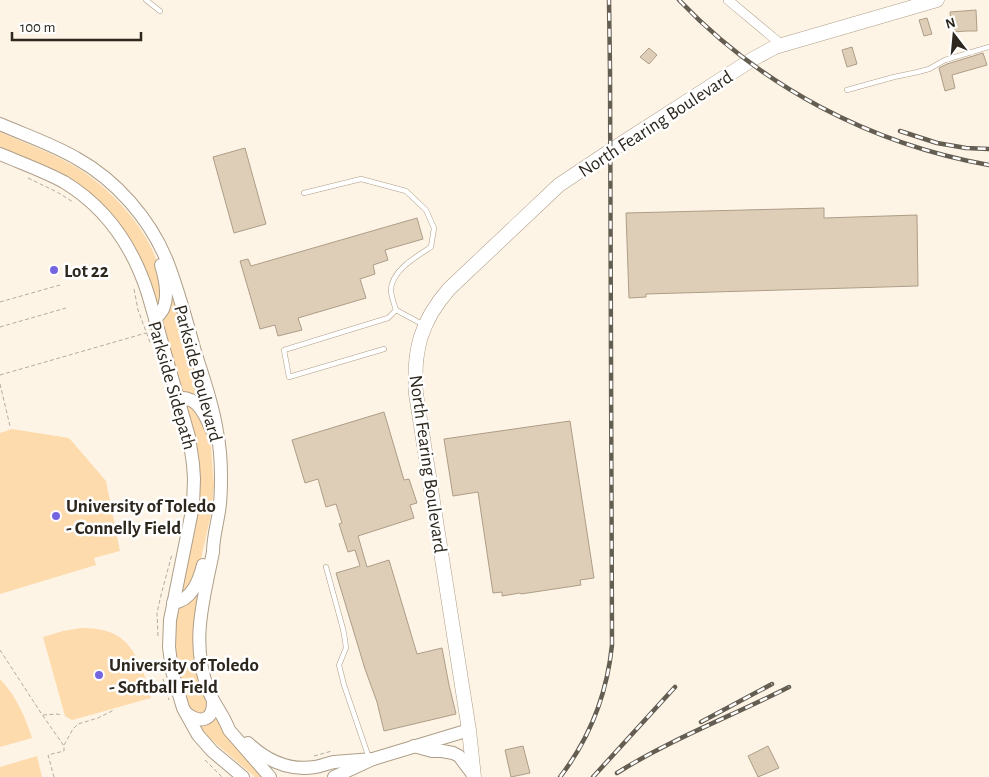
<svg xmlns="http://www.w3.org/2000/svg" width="989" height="777" font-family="'Alegreya Sans',sans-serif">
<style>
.green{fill:#fddbac}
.building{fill:#dfceb7;stroke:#ad9d87}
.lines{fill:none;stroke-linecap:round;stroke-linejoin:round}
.lane-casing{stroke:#ae9e88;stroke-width:5.5}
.street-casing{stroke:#ae9e88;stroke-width:10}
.secondary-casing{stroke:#ae9e88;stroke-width:14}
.primary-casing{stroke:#ae9e88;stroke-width:15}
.path{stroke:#b4ab9f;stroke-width:1;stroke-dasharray:4 2.5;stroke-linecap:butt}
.lane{stroke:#fff;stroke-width:4.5}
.street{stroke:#fff;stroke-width:9}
.secondary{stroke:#fff;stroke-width:12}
.primary{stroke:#fff;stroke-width:14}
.rail-casing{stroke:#645d52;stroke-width:4.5}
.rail{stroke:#fff;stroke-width:2.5;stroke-dasharray:8;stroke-linecap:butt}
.poi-dot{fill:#7564df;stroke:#fff;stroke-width:2}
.labels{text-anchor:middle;stroke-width:5;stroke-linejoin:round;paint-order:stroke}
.street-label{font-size:19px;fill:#2d271e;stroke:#fff}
.poi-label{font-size:19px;font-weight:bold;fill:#2d271e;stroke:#fff;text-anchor:start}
</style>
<rect width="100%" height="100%" fill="#fef4e6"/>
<g class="green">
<path d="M 0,132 C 27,144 55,154 79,169 C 114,191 157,238 161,280 C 161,284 162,290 162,295 C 161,298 159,302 158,306 L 145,268 L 137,252 L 121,226 L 0,148 Z"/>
<polygon points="170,294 173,294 205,403 203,405 182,392 162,320"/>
<polygon points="186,403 204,420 211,447 214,486 211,514 197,577 181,595 196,516 185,406"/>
<polygon points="12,429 69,438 106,481 120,551 94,558 96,565 0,594 0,433"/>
<polygon points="199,591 193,627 193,639 209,707 201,716 190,711 180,681 174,646 177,609"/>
<path d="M 81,628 C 91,628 103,629 112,633 C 135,642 146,676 151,698 L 76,719 L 72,720 L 65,716 L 43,637 L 63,631 Z"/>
<path d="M 0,679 C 16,696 25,716 32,738 L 0,747 Z"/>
<polygon points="216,717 265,777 255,777 208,737 200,727 200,724"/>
<polygon points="37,756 42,777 0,777 0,767"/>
</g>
<g class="building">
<polygon points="976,10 977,31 967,31 952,32 950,12"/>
<polygon points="927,18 932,34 924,36 919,20"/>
<polygon points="852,47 857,64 847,67 842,50"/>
<polygon points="649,48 657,55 649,64 640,57"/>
<polygon points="983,53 987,65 952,75 955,88 945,91 939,68 947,64"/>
<polygon points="245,148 266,224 234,233 213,157"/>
<polygon points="824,208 824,218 917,215 918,286 646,294 646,297 629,298 626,213"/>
<polygon points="417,218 423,239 385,250 388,260 373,265 375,274 360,279 366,298 298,318 302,330 278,336 275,325 260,329 240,261 248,259 251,266"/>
<polygon points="384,412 404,480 409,479 417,503 410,505 414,518 358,536 367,567 389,560 417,654 442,648 449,685 456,714 384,731 377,702 365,669 336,573 360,566 355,550 348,552 339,524 342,523 336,504 326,507 318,479 305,483 292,440"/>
<polygon points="570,421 594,578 580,580 581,585 521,594 520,593 502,596 502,592 493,593 478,492 453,496 444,439"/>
<polygon points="523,746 530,773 511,777 505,750"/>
<polygon points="768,746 779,768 758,777 748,756"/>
</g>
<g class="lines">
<defs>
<g id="lane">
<polyline points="146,0 160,11"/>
<polyline points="847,90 894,77 918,72 929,69 945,60 989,47"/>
<path d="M 304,193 L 361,179 L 406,191 L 426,210 L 434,228 L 431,247 C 417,256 391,271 391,290 C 391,296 394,304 396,310 L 424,325"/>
<polyline points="384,349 289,377 284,350 388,318 396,310"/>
<polyline points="326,567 343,629 345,640 346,648 339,665 344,685 369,758"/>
</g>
<polyline id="street" points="728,0 782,45"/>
<g id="secondary">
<path d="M 0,124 C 25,135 52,144 76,158 C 116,180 150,219 167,261 C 178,289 186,319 194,348 C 202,375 213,403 217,432 C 220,446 221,462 221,477 C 221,488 221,500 219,511 C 217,525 213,538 213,552 C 204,598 190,642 208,689 C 213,704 224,715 229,730 L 270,777"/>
<path d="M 0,154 C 21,163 44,171 64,182 C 107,208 133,247 148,294 L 189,437 L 193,464 L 194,479 L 193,506 L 170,620 L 169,647 L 172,671 L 183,708 L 198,735 L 212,751 L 243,777"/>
<path d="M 155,319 C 158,316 161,313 163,309 C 169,296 165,278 161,265"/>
<path d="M 178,398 C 197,396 205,414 211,429"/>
<path d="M 173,603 C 192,600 199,581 203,565"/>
<path d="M 186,713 C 200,724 213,721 213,702"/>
<path d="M 248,743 C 267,761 289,771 315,767 C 322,766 328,763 334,762 C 347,761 360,760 373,759"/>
<polyline points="414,746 432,751 442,751 453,753 459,756 474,776"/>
<polyline points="334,777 373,759 469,730"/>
</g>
<path id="primary" d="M 474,777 L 469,730 L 416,394 C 413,352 420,322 449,289 L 559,185 L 616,147 L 753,59 L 775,47 L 937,0"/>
</defs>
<use href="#lane" class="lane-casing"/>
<use href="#street" class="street-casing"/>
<use href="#secondary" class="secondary-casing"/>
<use href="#primary" class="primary-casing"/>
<g class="path">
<polyline points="28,178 57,192 73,202"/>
<polyline points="134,289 138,310 151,345"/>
<polyline points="0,302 60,285"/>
<polyline points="0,327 66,308"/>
<polyline points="0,375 146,333"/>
<polyline points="0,384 10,426"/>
<polyline points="158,636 157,613 161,595 172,554"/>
<polyline points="0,650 41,713 64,746 64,751 48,755 54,777"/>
<polyline points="163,679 169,700"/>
<polyline points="43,715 57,714 61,715"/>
<polyline points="64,745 73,729 78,724 98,718 114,710"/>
<polyline points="314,756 332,751"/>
<polyline points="205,760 222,777"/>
</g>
<use href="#lane" class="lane"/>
<use href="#street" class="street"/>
<use href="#secondary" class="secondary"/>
<use href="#primary" class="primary"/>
<defs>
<g id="rail">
<path d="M 679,0 C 762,87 871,144 989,165"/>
<polyline points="900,131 937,143 966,148 989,149"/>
<polyline points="701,722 772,684"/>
<path d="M 617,773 C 671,739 732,716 789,687"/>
<path d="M 560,777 C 590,738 607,694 612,645 L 610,72 L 609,0"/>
<polyline points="593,777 675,687"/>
</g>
</defs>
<use href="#rail" class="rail-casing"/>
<use href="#rail" class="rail"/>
</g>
<g class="poi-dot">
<circle cx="54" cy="270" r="5"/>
<circle cx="56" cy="516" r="5"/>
<circle cx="99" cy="675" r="5"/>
</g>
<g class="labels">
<g class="street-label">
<text transform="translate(655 123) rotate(-33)" y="7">North Fearing Boulevard</text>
<text transform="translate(199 373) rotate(75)" y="7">Parkside Boulevard</text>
<text transform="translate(173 385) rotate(74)" y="7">Parkside Sidepath</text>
<text transform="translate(429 464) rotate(82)" y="7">North Fearing Boulevard</text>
</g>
<g class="poi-label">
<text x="64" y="277">Lot 22</text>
<text x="66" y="512">University of Toledo<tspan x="66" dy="22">- Connelly Field</tspan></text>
<text x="109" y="671">University of Toledo<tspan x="109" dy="22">- Softball Field</tspan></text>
</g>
</g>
<g transform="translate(954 35) rotate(344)" stroke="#ffffff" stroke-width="4" paint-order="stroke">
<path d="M0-4L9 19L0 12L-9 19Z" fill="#2d271e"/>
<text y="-8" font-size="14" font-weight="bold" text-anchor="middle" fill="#2d271e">N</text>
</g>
<path d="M12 32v8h129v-8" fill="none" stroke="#2d271e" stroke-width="2.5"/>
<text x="20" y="32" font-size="15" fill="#2d271e" stroke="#ffffff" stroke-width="4" paint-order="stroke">100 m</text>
</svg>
